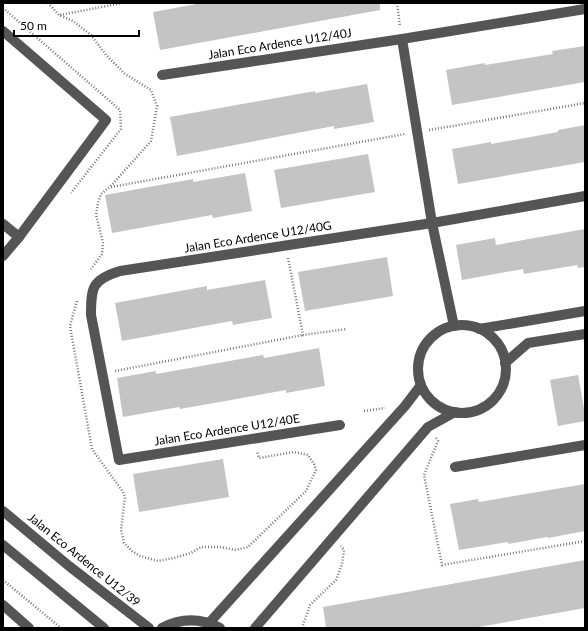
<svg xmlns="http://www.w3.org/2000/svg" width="588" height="631" font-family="Lato,sans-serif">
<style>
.building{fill:#c4c4c4}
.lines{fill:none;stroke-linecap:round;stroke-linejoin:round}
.path{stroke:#777;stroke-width:2.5;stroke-dasharray:1 2;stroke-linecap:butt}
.minor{stroke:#555;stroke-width:10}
.labels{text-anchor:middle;stroke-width:3;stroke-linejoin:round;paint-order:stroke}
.street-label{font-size:12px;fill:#000;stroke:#fff}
</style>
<rect width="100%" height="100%" fill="#fff"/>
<g class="building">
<polygon points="202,3 380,3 380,10 160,50 153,12"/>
<polygon points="585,46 585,82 452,105 446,70 485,63 485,65 553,54 552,51"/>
<polygon points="367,84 374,122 334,129 334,126 177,156 170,117 315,91 315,93"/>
<polygon points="585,125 585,162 458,184 452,149 491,142 491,144 558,132 558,130"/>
<polygon points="368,154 375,192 281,208 274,170"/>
<polygon points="245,173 252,211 213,218 212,215 112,233 105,195 193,179 193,182"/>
<polygon points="585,229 585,267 578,268 577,265 524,274 523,269 462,280 456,245 495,238 496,245"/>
<polygon points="387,257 393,296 305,311 298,272"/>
<polygon points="265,280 272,318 233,325 232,321 122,341 115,303 207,286 207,290"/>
<polygon points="319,348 325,386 286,393 286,390 180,409 179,407 123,417 117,378 156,371 156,374 263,355 264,358"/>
<polygon points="578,375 585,414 585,421 558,426 550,380"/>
<polygon points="223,459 229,497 139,512 133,474"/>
<polygon points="585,484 585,531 548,538 547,537 508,544 508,542 459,550 450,504 478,499 479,502"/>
<polygon points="585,560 585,608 473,628 326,628 323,607"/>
</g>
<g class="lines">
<g class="path">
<polyline points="48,3 59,15 73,21 91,35 106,55 125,74 151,90 157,106 151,141 110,187 101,194 98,203 96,215 103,243 102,254 91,269"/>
<polyline points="397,3 400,27"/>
<polyline points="3,8 120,110 121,129 71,193"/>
<polyline points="60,15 122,3"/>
<polyline points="429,130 585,103"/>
<polyline points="111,187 405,134"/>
<polyline points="288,258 303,335 347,329"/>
<polyline points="77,301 70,326 92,449 123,492 125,497 121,530 124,543 132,551 140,556 158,561 174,558 191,553 201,547 220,547 236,550 248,547 306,491 316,470 314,464 308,455 294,452 259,458 257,451"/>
<polyline points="115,371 303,335"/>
<polyline points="364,411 385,408"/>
<polyline points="436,438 438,441 424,475 442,565 585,541"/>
<polyline points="3,580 61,628"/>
<polyline points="302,628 310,605 336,580 342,564 344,550 341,546"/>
</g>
<g class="minor">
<polyline points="3,31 106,120 19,237 3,256"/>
<polyline points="402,39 432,223 454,326"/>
<polyline points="162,75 402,39 585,9"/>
<polyline points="3,224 19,237"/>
<circle cx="462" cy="369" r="44"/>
<polyline points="479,329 585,311"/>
<polyline points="505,363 528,343 585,334"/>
<path d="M 340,425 L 119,460 L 91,315 C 91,287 92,280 120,271 L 432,223 L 585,196"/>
<polyline points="455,467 585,445"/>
<polyline points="3,511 69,566 149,628"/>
<polyline points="3,545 104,628"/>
<polyline points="3,605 29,628"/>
<polyline points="210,622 405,406 421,385"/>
<path d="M 162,628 C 181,618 201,618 220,628"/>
<polyline points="255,628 428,427 455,412"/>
</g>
</g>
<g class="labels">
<g class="street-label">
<text transform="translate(280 44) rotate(-9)" y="4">Jalan Eco Ardence U12/40J</text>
<text transform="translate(258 237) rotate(-9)" y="4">Jalan Eco Ardence U12/40G</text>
<text transform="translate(227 430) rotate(-9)" y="4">Jalan Eco Ardence U12/40E</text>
<text transform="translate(84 560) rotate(39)" y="4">Jalan Eco Ardence U12/39</text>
</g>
</g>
<rect width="588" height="631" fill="none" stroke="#000000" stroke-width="8"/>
<path d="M14 30v6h125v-6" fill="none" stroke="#000000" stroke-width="2"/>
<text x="20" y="30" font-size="12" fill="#000000" stroke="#ffffff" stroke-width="3" paint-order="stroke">50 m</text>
</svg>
